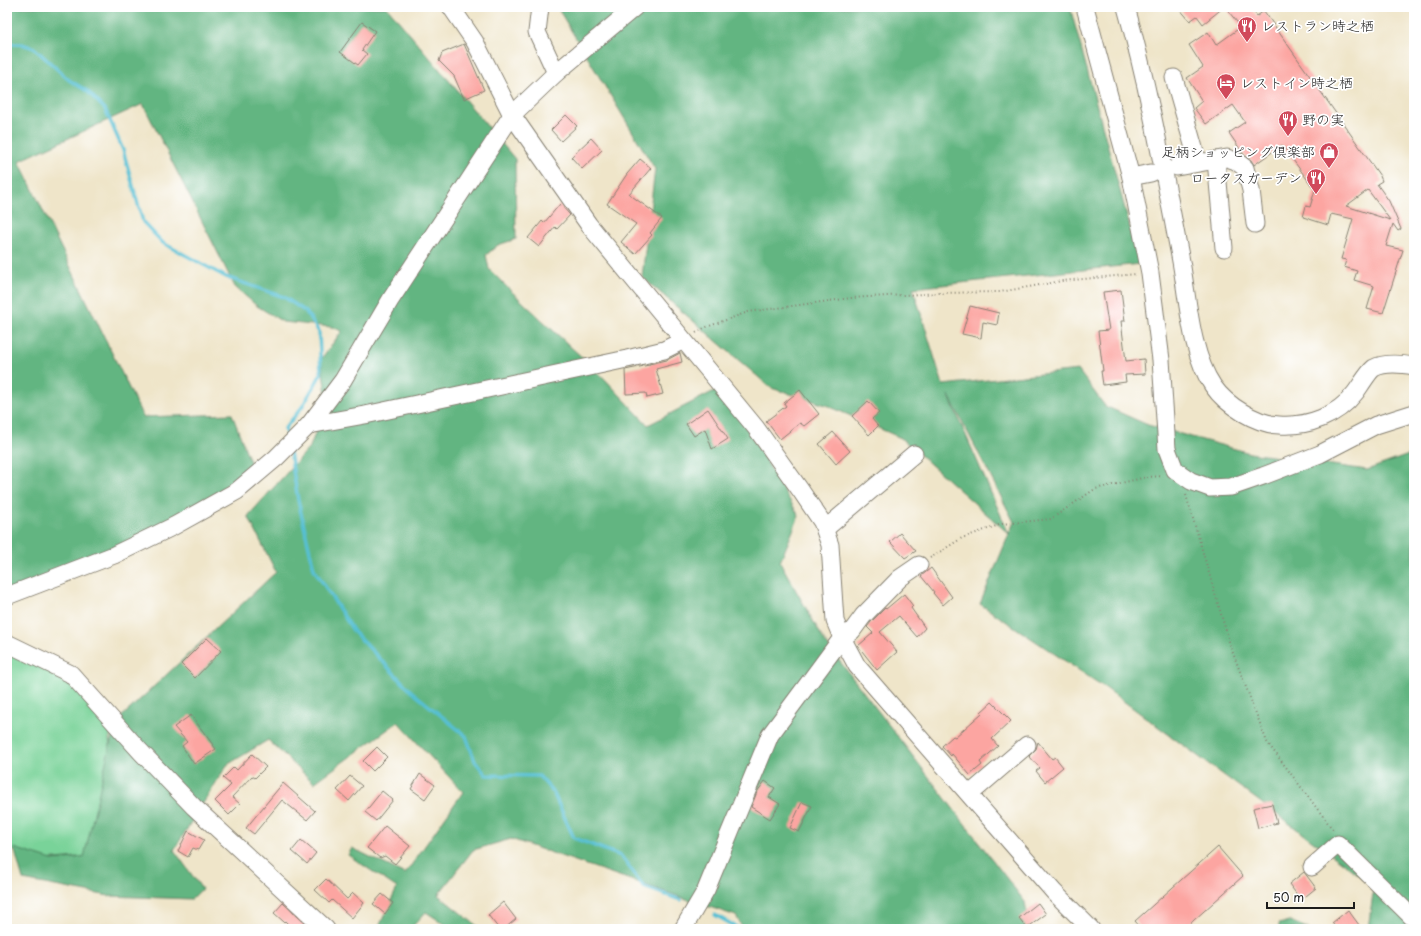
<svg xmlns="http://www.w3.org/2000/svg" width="1421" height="936" font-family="'Playpen Sans','Klee One',sans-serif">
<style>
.green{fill:#79d399;stroke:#4a785a}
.forest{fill:#62b581;stroke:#3f684e;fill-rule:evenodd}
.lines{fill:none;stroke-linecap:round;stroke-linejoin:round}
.stream{stroke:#57c0d4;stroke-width:3.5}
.building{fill:#fca5a1;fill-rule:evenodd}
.minor-casing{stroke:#868072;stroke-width:19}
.path{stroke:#868072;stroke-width:2;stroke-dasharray:1 3;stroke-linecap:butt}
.minor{stroke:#fff;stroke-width:17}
.labels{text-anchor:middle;stroke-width:3.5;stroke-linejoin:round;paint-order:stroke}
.poi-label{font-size:14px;fill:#1c1c1c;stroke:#fff;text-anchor:start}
</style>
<rect width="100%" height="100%" fill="#fff"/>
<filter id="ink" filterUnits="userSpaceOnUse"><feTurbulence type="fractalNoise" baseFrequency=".025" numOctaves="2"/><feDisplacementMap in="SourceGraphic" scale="8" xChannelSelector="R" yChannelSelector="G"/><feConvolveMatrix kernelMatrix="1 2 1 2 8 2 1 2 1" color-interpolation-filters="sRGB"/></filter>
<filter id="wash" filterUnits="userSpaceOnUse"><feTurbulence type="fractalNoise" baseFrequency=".012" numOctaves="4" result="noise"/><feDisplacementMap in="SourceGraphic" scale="16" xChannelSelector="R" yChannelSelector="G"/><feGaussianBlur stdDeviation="0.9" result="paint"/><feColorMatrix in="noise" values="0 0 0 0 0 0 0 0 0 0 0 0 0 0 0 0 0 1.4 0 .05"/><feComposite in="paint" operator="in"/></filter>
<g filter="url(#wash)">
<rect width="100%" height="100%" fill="#efe5c9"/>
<polygon class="green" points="7,643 43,660 113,721 109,740 111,750 88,856 44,860 7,849"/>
<g class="forest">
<polygon points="7,7 387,7 515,159 516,239 498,245 486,255 489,269 511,291 603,377 648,425 722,387 799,516 780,562 825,642 1025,902 1029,929 743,929 736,916 511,839 473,850 438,895 481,929 452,929 426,912 410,929 378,929 397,888 348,855 352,848 405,874 463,792 398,722 314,783 268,740 227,765 174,850 202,889 192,899 109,896 23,880 14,848 52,860 84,857 115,723 276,572 248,516 310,447 327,401 321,359 342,331 332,327 283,322 257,306 235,287 143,104 19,161 143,417 232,414 252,467 162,532 7,591"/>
<path d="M 557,7 L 1070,7 L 1140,264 L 913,288 L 943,385 L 1078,370 L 1105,406 L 1148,425 L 1250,453 L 1367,470 L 1414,453 L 1414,917 L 1409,929 L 1368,929 L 1374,886 L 1107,689 L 980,604 L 1009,534 L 901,438 L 826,405 L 771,388 L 642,277 L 655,169 ZM 948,394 L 1014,522 L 1009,534 Z"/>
<polygon points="1290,921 1309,929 1279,929 1279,924"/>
</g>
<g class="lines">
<g class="stream">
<polyline points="7,44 22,44 34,48 69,80 87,91 105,109 123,150 143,222 163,243 226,277 284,297 306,312 319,332 321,374 302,407 285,428 287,440"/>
<polyline points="290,452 298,500 314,569 354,632 411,691 466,736 475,761 486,775 539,776 553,792 574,838 621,856 644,887 681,900"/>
<polyline points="715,915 740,929"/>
</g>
</g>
<g id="blocks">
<g class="building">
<polygon points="1178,7 1224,7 1203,24 1197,16 1190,21"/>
<path d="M 1225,7 L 1250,7 L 1257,16 L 1264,11 L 1380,176 L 1382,181 L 1377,184 L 1389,201 L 1401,229 L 1398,231 L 1393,224 L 1386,246 L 1403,250 L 1383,313 L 1367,309 L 1374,286 L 1354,280 L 1357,271 L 1344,267 L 1346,260 L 1341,259 L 1353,219 L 1331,214 L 1328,225 L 1303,217 L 1306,206 L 1310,207 L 1315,190 L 1282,145 L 1254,165 L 1251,160 L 1244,155 L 1229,133 L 1245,122 L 1233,105 L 1206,124 L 1194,108 L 1202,101 L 1187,78 L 1203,67 L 1189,45 L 1208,32 L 1216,45 L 1241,27 ZM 1368,190 L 1390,220 L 1346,206 Z"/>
<polygon points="362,22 375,31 362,50 367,54 358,65 340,52"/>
<polygon points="464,44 484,90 464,99 454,76 439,61 442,53"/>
<polygon points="566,115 577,126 561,141 551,130"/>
<polygon points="591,138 602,150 582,169 571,157"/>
<polygon points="640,159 651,168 629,194 662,218 650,233 652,235 635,254 621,242 636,224 607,204 627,174"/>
<polygon points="560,204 570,215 557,229 555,227 539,247 528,238 542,221 544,223"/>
<polygon points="1121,290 1125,321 1121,321 1126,361 1144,359 1145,374 1125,375 1126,382 1103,385 1101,371 1103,371 1098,331 1109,330 1103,292"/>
<polygon points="970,306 999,313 997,325 983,322 981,338 962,334"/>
<polygon points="680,353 682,362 656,369 663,394 647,398 646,393 626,394 625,370 649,365 649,364 667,360"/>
<polygon points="800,390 819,414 804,426 800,423 780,439 766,421 786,406 784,403"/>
<polygon points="868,401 879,413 872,419 878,426 869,435 852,416"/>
<polygon points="708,409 728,439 712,449 705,429 694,436 686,424"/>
<polygon points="833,432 850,451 836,464 819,444"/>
<polygon points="900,533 916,551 905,558 890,542"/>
<polygon points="931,568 952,597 943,605 933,593 934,592 921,576"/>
<polygon points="904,594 913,606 911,608 925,628 917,637 899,616 880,632 897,652 877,670 858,646 873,633 867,627 871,622 885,608 886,609"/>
<polygon points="207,638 221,651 195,678 181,664"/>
<polygon points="992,702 1011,721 992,739 998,746 980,762 982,765 970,775 952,754 951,756 942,746 953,736 955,737 982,713 981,712"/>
<polygon points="191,715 216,749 194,764 182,746 187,742 174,727"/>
<polygon points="1038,742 1052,759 1055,757 1063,767 1045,782 1036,771 1040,768 1029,756 1036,749"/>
<polygon points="377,747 387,757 373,771 363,761"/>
<polygon points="252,754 266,767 255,778 252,776 232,797 240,804 229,815 215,801 231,785 223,778 234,767 237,770"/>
<polygon points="420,774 435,785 425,799 411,789"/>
<polygon points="350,776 362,786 349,801 337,790"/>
<polygon points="765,781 775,788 769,797 780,804 770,819 751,807 757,792"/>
<polygon points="283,783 315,811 307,820 282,800 254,834 246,828"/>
<polygon points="382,791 393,800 376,821 365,812"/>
<polygon points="802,802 812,806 799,832 790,828"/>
<polygon points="1272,804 1277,823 1258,828 1253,808"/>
<polygon points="385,826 410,846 395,864 385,856 380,858 367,848"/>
<polygon points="188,831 204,840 198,850 193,848 188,857 178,851"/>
<polygon points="301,840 316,853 307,864 292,851"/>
<polygon points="1218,847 1243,876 1184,929 1142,929 1135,921"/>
<polygon points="1304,872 1316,888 1301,900 1289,884"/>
<polygon points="326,879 347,899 353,893 364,903 352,918 332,900 329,903 315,890"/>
<polygon points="382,894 393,903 385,914 373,904"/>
<polygon points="503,902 516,919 504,929 499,929 488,915"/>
<polygon points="283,903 311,929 293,929 285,921 284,922 274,913"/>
<polygon points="1038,903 1046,914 1027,928 1019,918"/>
<polygon points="1348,910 1362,929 1337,929 1332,923"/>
</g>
</g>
</g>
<g filter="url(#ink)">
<use href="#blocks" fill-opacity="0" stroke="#868072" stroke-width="1"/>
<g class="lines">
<defs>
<g id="minor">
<polyline points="451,7 475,42 512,115 589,225 756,428 801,491 822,522 830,545 835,621 842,638 857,666 1054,892 1091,929"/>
<polyline points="540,7 537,32 556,73"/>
<polyline points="1085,7 1131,177 1150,273 1161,360 1167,449 1175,470 1191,481 1210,488 1231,487 1263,476 1320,454 1376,425 1414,413"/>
<path d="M 1126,7 C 1149,89 1164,173 1180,256 C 1188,296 1190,353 1213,386 C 1226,405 1256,424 1279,425 C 1308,427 1337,416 1355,393 C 1359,388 1369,371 1374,368 C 1385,362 1402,364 1414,366"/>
<polyline points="1174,78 1198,162"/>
<polyline points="1216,160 1224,248"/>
<polyline points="1177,167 1227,158 1236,161 1245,168 1251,190 1255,224"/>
<polyline points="1131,177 1151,173"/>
<polyline points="309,425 365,415 627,359 664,350 676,344"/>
<polyline points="825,529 914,454"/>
<polyline points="7,596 114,555 174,526 237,491 276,458 309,425 343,380 391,299 512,115 556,73 635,7"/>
<polyline points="7,643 71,674 141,752 194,807 326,929"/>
<polyline points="970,794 1027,745"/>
<polyline points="1312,867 1338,844 1414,919"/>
<polyline points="683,929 706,890 770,735 842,638 852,631 863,616 900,578 919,565"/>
</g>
</defs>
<use href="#minor" class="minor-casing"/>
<g class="path">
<polyline points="696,333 704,328 748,312 851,298 940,293 1000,292 1062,281 1137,274"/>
<polyline points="1186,495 1231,648 1267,742 1334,831"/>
<polyline points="930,558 962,538 1002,524 1051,519 1095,489 1147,477 1163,476"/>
</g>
<use href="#minor" class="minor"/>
</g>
</g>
<defs>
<symbol id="restaurant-pin" viewBox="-11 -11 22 30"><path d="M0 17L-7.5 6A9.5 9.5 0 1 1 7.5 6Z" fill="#d1495b" stroke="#fff"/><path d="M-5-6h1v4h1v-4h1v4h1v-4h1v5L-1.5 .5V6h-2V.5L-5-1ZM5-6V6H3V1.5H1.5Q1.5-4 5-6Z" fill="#fff"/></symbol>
<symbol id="hotel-pin" viewBox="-11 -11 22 30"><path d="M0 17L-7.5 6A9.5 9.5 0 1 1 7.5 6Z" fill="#d1495b" stroke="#fff"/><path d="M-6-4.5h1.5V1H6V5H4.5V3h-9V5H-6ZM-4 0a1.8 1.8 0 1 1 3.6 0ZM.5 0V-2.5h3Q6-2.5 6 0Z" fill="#fff"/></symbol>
<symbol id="shop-pin" viewBox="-11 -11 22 30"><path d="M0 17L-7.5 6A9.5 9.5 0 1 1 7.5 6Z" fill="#d1495b" stroke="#fff"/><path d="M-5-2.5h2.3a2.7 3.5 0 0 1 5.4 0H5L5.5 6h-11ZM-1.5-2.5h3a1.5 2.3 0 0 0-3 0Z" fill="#fff"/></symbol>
</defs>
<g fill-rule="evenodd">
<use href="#restaurant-pin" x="1236" y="15" width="22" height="30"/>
<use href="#hotel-pin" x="1215" y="72" width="22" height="30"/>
<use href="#restaurant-pin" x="1277" y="109" width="22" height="30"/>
<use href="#shop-pin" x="1318" y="141" width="22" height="30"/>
<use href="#restaurant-pin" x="1305" y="167" width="22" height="30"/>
</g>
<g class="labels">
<g class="poi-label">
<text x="1261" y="31">レストラン時之栖</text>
<text x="1240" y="88">レストイン時之栖</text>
<text x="1302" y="125">野の実</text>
<text x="1315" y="157" text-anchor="end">足柄ショッピング倶楽部</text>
<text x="1302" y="183" text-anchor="end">ロータスガーデン</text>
</g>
</g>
<rect width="1421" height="936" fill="none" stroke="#fff" stroke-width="24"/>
<path d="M1267 902v6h87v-6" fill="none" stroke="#1c1c1c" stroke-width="2"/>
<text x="1273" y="902" font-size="12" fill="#1c1c1c" stroke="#ffffff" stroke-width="3" paint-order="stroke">50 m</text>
</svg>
